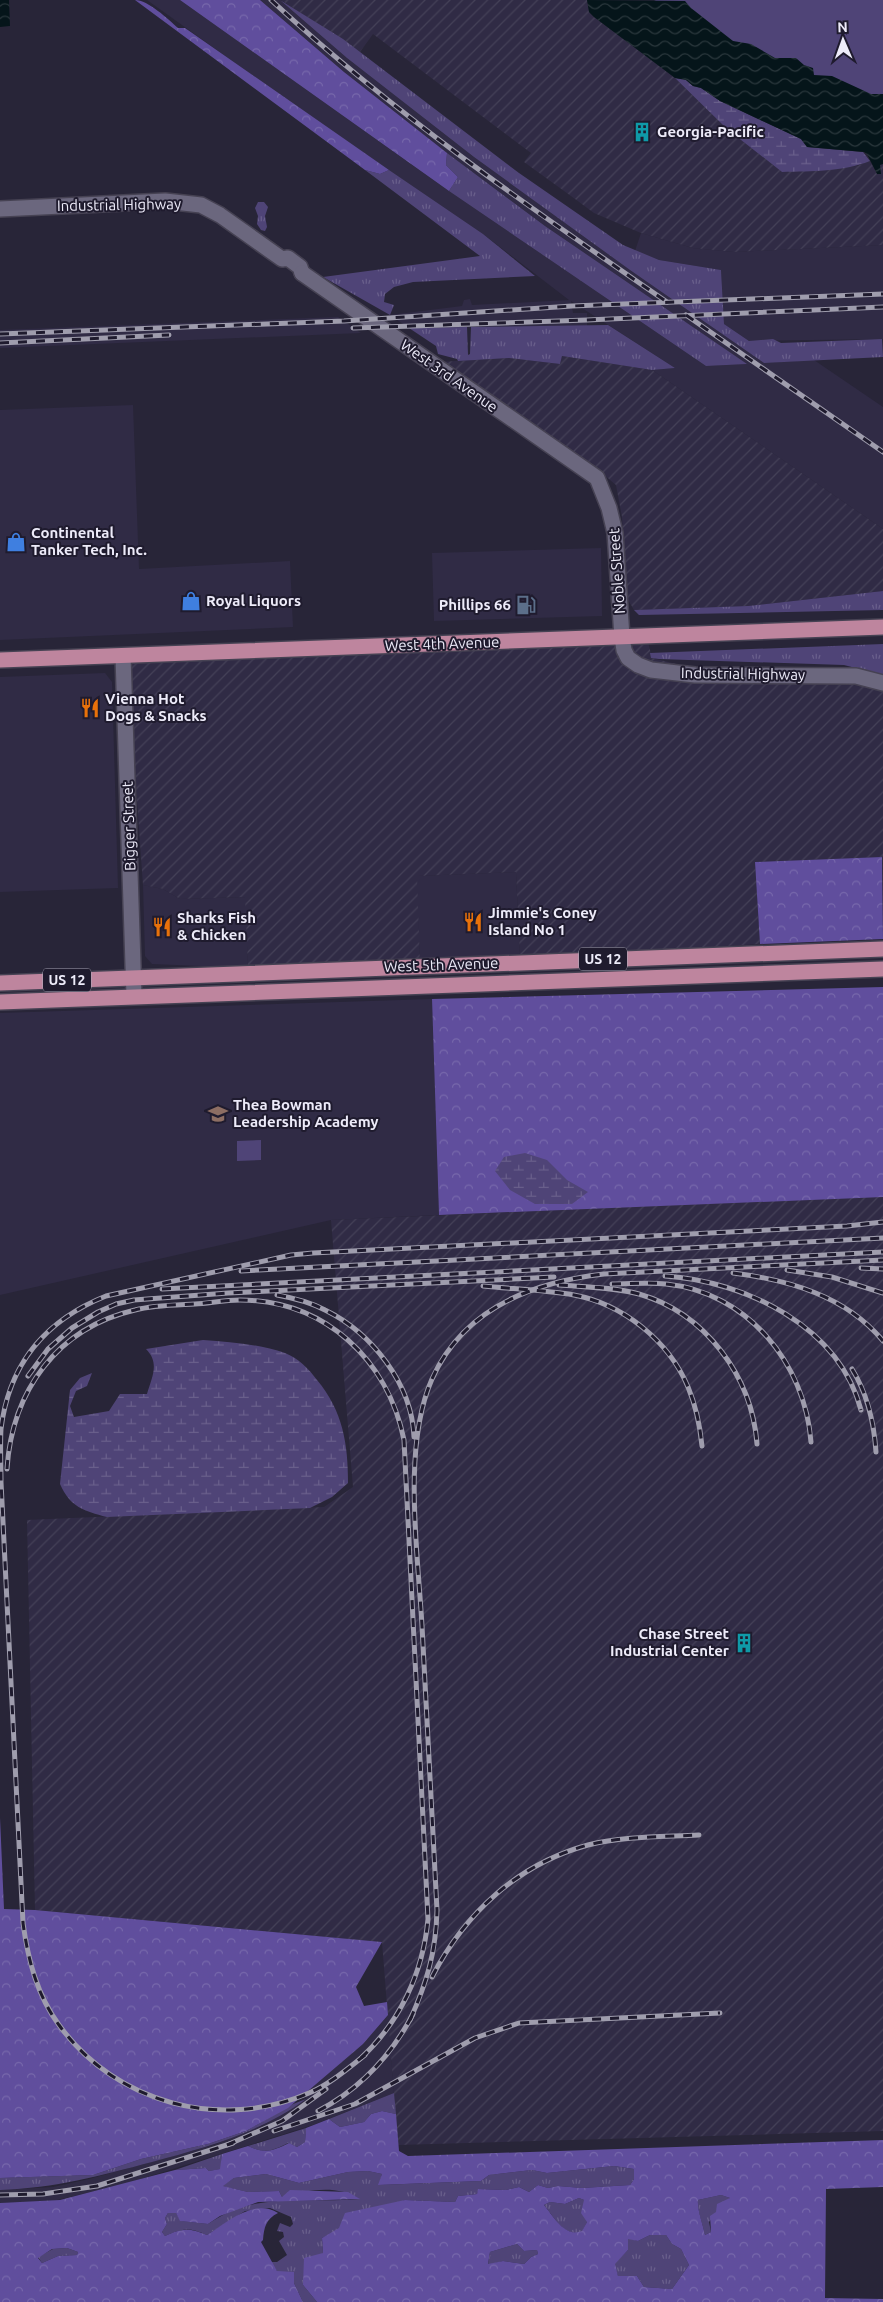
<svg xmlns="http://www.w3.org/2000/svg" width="883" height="2302" font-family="Ubuntu,sans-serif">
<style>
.built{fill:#302b45}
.industrial{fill:url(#industrial-furrows)}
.grass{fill:url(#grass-tufts)}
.forest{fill:url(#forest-crowns);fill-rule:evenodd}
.wetland{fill:url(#wetland-marsh)}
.park{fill:#4f4477}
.water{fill:url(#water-waves)}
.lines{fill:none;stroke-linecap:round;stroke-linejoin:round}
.minor-casing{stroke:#464253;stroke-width:18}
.major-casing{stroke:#464253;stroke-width:18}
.minor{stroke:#6b677e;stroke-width:15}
.major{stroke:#be859e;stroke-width:15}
.rail-casing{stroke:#9f9dad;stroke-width:5}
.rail{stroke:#1f1b2e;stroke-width:3;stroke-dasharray:9;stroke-linecap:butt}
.labels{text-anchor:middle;stroke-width:4;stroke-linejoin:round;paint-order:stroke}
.shield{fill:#1f1b2e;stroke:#afadbc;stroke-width:1}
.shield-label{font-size:14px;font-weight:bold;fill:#edebf9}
.poi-label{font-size:15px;font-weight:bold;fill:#edebf9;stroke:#1f1b2e;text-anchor:start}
.street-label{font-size:15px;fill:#edebf9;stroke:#1f1b2e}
</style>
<defs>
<pattern id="industrial-furrows" width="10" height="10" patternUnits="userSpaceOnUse" patternTransform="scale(1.25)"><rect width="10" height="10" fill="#302b45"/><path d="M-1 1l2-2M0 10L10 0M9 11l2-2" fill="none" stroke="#444057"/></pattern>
<pattern id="grass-tufts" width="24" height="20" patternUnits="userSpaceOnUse" patternTransform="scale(1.25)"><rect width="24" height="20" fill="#4f4477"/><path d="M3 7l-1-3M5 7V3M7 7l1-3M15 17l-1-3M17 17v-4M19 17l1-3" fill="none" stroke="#695f8b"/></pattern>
<pattern id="forest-crowns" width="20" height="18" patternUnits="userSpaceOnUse" patternTransform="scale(1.25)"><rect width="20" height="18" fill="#604e9d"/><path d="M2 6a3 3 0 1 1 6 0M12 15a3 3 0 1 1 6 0" fill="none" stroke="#7768ab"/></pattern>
<pattern id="wetland-marsh" width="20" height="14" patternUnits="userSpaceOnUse" patternTransform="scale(1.25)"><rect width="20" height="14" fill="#4f4477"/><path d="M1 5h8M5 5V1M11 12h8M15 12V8" fill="none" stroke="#695f8b"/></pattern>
<pattern id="water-waves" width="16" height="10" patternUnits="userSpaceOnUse" patternTransform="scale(1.25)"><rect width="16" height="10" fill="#05151a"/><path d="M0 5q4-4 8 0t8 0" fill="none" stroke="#2a373c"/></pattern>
</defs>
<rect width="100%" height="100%" fill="#282538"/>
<g class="built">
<polygon points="147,0 180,0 436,182 706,366 746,364 545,226 422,135 344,72 260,0 280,0 347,58 474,157 630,270 764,363 814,360 883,407 883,529 652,370 675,368 571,301 573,313 587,313 587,326 409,328 390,315 462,306 464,300 470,299 472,305 569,300 483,234 305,113"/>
<polygon points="641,233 693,248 734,252 883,245 883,339 749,341 724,324 721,270 659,260 635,251"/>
<polygon points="338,317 361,333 0,348 0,330"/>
<polygon points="133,405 139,569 290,561 293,627 0,640 0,410"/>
<polygon points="601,548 602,616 434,621 432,553"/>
<polygon points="105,673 112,682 118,888 0,892 0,677"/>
<polygon points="516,872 520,958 420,963 416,876"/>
<polygon points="143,885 163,889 180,899 246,897 248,968 152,964 145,956"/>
<polygon points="432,999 439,1215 331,1220 0,1295 0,1013"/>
<polygon points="388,2015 394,2093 313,2125 125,2184 53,2201 0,2203 0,2190 53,2187 89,2179 213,2145 263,2125 306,2099 303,2086 363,2044"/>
</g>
<g class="industrial">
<polygon points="281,0 587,0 589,12 594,17 675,78 727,129 782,172 829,170 857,166 870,161 877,173 880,174 880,164 883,164 883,245 734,252 693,248 641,233 594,213 571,196 524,162 531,153 373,34 360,52"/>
<polygon points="562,356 652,370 883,529 883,591 748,606 634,610 627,598 622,517 616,485 596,468 439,362 509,358 560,364"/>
<polygon points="647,638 652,658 746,681 864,684 883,692 883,868 882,857 755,862 760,944 520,958 516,872 417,876 420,963 248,968 245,897 180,899 163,889 143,885 127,659"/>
<polygon points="883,1196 883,2131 398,2145 382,1942 35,1910 27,1520 324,1507 353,1487 331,1220"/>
</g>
<g class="grass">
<polygon points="280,0 343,39 519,173 623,245 659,260 721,270 724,324 749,341 773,339 781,343 882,339 883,357 764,363 630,270 474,157 347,58"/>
<polygon points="447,153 545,226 747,364 706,366 449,191 458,177 446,165"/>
<polygon points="365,170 380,174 389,170 483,234 535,276 413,282 394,287 385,294 384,302 394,305 390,315 323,277 480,256"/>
<polygon points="258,202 264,202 268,207 265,216 267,227 265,231 261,230 257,224 258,216 255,208"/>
<polygon points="608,325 675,368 652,370 562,356 560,364 509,358 458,361 457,359 438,354 436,346 409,328 467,327 468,355 470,354 471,327"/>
<polygon points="883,591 883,610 639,615 634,610 748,606"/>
<polygon points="883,644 883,675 844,665 659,659 651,658 650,653"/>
<polygon points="394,2093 396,2114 382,2111 371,2114 364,2122 340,2127 329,2119"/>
<path d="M 306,2099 C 260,2133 207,2147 152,2162 C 99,2176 56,2188 0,2190 L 0,2178 L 93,2175 L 141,2159 L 208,2144 L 246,2131 L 293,2104 Z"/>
<path d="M 306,2128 L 305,2142 L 297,2147 L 288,2143 C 272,2151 265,2154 248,2146 Z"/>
<polygon points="222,2154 221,2169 209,2171 206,2168 175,2170"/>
<path d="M 614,2166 L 634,2169 L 634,2179 L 630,2185 L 582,2188 L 558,2186 L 548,2188 L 538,2185 L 529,2192 L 519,2187 L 506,2190 L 479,2189 L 477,2194 L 458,2196 L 455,2202 L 405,2200 L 322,2238 L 323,2253 L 303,2285 L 317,2302 L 303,2302 L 294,2283 L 277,2271 L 270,2262 L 277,2262 L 287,2255 L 279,2241 L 284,2237 L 283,2232 L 277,2231 L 280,2223 L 290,2227 L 293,2224 L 291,2217 L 270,2208 L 245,2211 L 207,2235 C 189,2227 183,2228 165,2236 L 162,2232 L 167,2224 L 165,2218 L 168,2213 L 176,2213 L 181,2221 L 208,2224 C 257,2190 304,2204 359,2199 C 338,2184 306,2190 282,2197 L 279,2191 L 248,2192 L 222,2186 L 234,2178 L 266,2174 L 299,2183 L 348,2172 L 368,2171 L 382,2174 L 379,2185 L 481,2181 L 489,2175 L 532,2170 L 547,2173 Z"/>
<path d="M 721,2195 L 730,2198 L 709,2222 L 711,2232 L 705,2235 C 703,2224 697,2211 698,2200 Z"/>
<path d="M 579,2198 L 584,2200 L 587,2222 L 582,2232 C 565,2238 554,2217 544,2205 L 550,2202 L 565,2204 Z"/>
<polygon points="650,2235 666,2235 672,2244 681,2249 689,2265 672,2289 644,2287 637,2276 618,2276 614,2264 628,2250 628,2238 638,2241"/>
<polygon points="517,2244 524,2251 537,2250 538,2254 531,2257 524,2264 503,2261 488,2265 490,2252"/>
<polygon points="67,2248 78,2252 77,2255 58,2256 42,2263 38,2257 53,2249"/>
</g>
<g class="forest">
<path d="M 135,0 C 148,0 168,19 178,28 L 185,28 L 389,170 L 380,174 L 365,170 Z"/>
<polygon points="180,0 260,0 344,72 447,153 446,165 458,177 449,191"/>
<polygon points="882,857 883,939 760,944 755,862"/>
<polygon points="883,987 883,1197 439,1215 432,999"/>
<polygon points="0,1818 4,1909 35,1910 382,1942 356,1987 364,2006 387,2002 388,2015 363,2044 288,2108 246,2131 208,2144 141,2159 93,2175 0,2178"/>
<path d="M 382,2111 L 396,2114 L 399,2151 L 408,2156 L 883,2140 L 883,2187 L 826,2189 L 825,2298 L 883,2299 L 883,2302 L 317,2302 L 303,2285 L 304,2258 L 323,2253 L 322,2238 L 339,2228 L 345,2213 L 405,2200 L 455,2202 L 458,2196 L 477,2194 L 478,2189 L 506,2190 L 519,2187 L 529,2192 L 538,2185 L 548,2188 L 558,2186 L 582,2188 L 630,2185 L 634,2179 L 634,2169 L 614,2166 L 547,2173 L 532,2170 L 489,2175 L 481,2181 L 378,2185 L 382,2174 L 368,2171 L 348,2172 L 299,2183 L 266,2174 L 234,2178 L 223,2186 L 248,2192 L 279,2191 L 282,2197 L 290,2190 L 348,2192 L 360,2199 L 258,2202 L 220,2216 L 208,2224 L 180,2221 L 176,2213 L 168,2213 L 165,2218 L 167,2224 L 162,2232 L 165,2236 C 183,2228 189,2228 207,2235 C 227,2222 254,2198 278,2213 C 266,2219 264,2227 263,2240 L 261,2242 L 277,2271 L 294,2272 L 294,2283 L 303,2302 L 0,2302 L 0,2203 L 60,2200 L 175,2170 L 206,2168 L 209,2171 L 220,2169 L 222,2154 L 248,2146 C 265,2154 273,2151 289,2143 L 297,2147 L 305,2142 L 306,2128 L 329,2119 L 340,2127 L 364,2122 L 371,2114 ZM 721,2195 L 730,2198 L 717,2204 L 716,2212 L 710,2216 L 711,2232 L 705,2235 C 703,2224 697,2210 698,2200 ZM 579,2198 L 584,2200 L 581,2213 L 587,2222 L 582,2231 C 565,2238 554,2217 544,2205 L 550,2202 L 565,2204 ZM 650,2235 L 666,2235 L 672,2244 L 681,2249 L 689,2265 L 672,2289 L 644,2287 L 637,2276 L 618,2276 L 615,2264 L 628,2250 L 628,2239 L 638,2241 ZM 517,2244 L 524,2251 L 537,2250 L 538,2254 L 531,2257 L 524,2264 L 503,2261 L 488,2264 L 490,2252 ZM 67,2248 L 78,2252 L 77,2255 L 58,2256 L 42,2263 L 38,2258 L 52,2249 Z"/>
</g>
<g class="wetland">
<path d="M 675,78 L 686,80 L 693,86 L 701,88 L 720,101 L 801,139 L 807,147 L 863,152 L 870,161 C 843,172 811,171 782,172 L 727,129 Z"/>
<polygon points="525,1153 547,1160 567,1180 588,1192 572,1204 535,1204 510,1190 495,1171 504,1157"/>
<path d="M 203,1340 C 231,1342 259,1344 285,1353 C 298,1358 309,1369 317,1380 C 343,1411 348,1444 348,1483 L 332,1497 L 310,1508 L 107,1517 C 84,1511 70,1507 60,1484 L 70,1390 L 80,1378 L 92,1373 L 87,1386 L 76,1391 L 70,1406 L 74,1417 L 109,1411 L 120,1394 L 147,1394 C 152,1377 160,1363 146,1349 Z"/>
</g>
<g class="park">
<polygon points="654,0 883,0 883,107 823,88"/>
<polygon points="261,1140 261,1160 237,1161 237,1141"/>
</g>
<g class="water">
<polygon points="0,0 9,0 10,26 0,27"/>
<polygon points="587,0 685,1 691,8 733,41 751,44 775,58 796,58 804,65 813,68 814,75 832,76 871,94 883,94 883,164 880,165 881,174 877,174 867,154 864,152 807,147 801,139 720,101 701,88 693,86 686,80 675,78 594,17 589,12"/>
</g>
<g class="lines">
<defs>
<g id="minor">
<polyline points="0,209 165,201 201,205 220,215 282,259 288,258 300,267 302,273"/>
<polyline points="302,273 597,478 609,508 615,533 622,637 624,650 628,658 638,665 651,670 695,675 856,676 883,683"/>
<polyline points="123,656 134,996"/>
</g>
<g id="major">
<polyline points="0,660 883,627"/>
<polyline points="0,983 883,949"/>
<polyline points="0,1002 883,969"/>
</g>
</defs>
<use href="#minor" class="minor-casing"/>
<use href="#major" class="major-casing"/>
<use href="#minor" class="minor"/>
<use href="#major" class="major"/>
<defs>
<g id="rail">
<path d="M 271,0 C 393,113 530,208 667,302"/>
<polyline points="686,315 883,452"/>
<polyline points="353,328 587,320 883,307"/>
<polyline points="0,334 344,321 572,306 883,294"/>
<polyline points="0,343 169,335"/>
<polyline points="861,1268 883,1269"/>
<polyline points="787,1270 832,1277 883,1293"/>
<polyline points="241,1271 883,1238"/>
<path d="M 733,1273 C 789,1280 846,1296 883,1341"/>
<path d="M 665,1276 C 745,1281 839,1326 861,1410"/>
<path d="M 612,1284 C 630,1284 648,1282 666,1284 C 747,1292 805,1363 811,1442"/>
<path d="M 559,1285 C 585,1287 613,1287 639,1294 C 705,1313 752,1376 757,1444"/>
<path d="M 483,1286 C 513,1289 544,1290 574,1295 C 623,1304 669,1341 688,1387 C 696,1406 700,1426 702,1446"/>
<polyline points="162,1289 883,1252"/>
<path d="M 277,1295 C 294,1298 310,1302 325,1310 C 372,1333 412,1384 414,1437"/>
<path d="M 852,1369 C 868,1395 874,1422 876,1452"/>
<polyline points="28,1376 48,1349 72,1328 98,1312 116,1304 134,1300 228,1293 554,1277"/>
<path d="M 7,1469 C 12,1391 57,1328 135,1310 C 154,1305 175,1305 195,1304 C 210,1303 225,1300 240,1300 C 325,1300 388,1360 404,1440 L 428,1919 C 423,1973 400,2022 360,2059"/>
<path d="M 432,1977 C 465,1913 518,1864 588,1845 C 624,1836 663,1837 699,1835"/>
<path d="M 410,2020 C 427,1982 436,1952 437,1910 C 432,1815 427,1721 422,1626 C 418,1553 402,1447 432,1379 C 463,1309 533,1282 604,1274 L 883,1260"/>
<path d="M 365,2055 C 347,2069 330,2084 309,2093 C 221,2131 116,2104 59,2025 C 37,1995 28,1960 23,1923 L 1,1482 C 1,1465 0,1446 1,1429 C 9,1363 46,1320 106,1296 L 291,1255 L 313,1253 L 847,1226 L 883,1222"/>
<path d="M 318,2111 C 360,2089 391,2056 413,2014"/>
<polyline points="274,2131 355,2104 475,2038 519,2023 720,2013"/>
<polyline points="227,2145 282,2121 326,2089"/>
<polyline points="0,2195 43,2194 97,2186 233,2143"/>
</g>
</defs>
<use href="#rail" class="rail-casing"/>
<use href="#rail" class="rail"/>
</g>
<defs>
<symbol id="building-bare" viewBox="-9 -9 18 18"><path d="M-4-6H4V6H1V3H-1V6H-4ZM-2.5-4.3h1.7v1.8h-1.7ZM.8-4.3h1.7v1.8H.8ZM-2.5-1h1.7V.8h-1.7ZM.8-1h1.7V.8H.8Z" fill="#0f9aa8" stroke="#1f1b2e" stroke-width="2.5" paint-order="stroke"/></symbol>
<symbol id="shop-bare" viewBox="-9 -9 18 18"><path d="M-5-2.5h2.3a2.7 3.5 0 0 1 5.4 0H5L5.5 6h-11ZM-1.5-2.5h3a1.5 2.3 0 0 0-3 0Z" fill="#3f7fe0" stroke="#1f1b2e" stroke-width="2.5" paint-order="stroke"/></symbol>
<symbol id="fuel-bare" viewBox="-9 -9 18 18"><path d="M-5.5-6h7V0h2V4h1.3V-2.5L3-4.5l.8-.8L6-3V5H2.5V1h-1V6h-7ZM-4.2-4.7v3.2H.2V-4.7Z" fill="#5c6f8a" stroke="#1f1b2e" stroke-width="2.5" paint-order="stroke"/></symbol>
<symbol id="restaurant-bare" viewBox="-9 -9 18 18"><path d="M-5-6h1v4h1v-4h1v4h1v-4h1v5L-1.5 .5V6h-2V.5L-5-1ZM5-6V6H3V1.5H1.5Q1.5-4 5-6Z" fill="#e8710a" stroke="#1f1b2e" stroke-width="2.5" paint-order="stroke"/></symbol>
<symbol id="school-bare" viewBox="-9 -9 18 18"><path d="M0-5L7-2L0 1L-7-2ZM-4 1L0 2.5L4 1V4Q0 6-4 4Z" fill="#8d6e63" stroke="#1f1b2e" stroke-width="2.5" paint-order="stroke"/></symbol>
</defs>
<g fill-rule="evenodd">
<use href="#building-bare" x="628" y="118" width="28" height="28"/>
<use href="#shop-bare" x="2" y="528" width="28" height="28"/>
<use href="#shop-bare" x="177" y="587" width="28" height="28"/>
<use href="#fuel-bare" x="512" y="591" width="28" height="28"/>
<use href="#restaurant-bare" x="76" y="694" width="28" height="28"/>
<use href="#restaurant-bare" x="459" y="908" width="28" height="28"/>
<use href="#restaurant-bare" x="148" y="913" width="28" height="28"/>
<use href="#school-bare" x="204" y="1100" width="28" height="28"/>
<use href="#building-bare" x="730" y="1629" width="28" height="28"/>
</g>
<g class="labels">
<g class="shield">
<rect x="579" y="947.5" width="48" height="23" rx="4"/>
<rect x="43" y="968.5" width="48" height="23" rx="4"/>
</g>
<g class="shield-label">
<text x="603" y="964">US 12</text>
<text x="67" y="985">US 12</text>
</g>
<g class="poi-label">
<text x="657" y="137">Georgia-Pacific</text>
<text x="31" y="538">Continental<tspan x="31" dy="17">Tanker Tech, Inc.</tspan></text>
<text x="206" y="606">Royal Liquors</text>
<text x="511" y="610" text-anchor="end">Phillips 66</text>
<text x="105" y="704">Vienna Hot<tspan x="105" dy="17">Dogs &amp; Snacks</tspan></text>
<text x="488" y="918">Jimmie's Coney<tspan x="488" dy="17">Island No 1</tspan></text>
<text x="177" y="923">Sharks Fish<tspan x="177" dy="17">&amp; Chicken</tspan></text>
<text x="233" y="1110">Thea Bowman<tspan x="233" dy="17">Leadership Academy</tspan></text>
<text x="729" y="1639" text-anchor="end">Chase Street<tspan x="729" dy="17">Industrial Center</tspan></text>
</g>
<g class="street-label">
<text transform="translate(119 205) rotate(-1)" y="5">Industrial Highway</text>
<text transform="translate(449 376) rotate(35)" y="5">West 3rd Avenue</text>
<text transform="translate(617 571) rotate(-94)" y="5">Noble Street</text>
<text transform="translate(442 644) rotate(-2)" y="5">West 4th Avenue</text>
<text transform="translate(743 674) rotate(1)" y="5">Industrial Highway</text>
<text transform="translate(129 826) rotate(-92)" y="5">Bigger Street</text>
<text transform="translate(441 965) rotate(-2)" y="5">West 5th Avenue</text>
</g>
</g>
<g transform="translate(843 40) rotate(358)" stroke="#1f1b2e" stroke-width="4" paint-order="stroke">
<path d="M0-4L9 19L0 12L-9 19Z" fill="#edebf9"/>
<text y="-8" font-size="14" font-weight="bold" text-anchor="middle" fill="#edebf9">N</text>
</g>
</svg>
